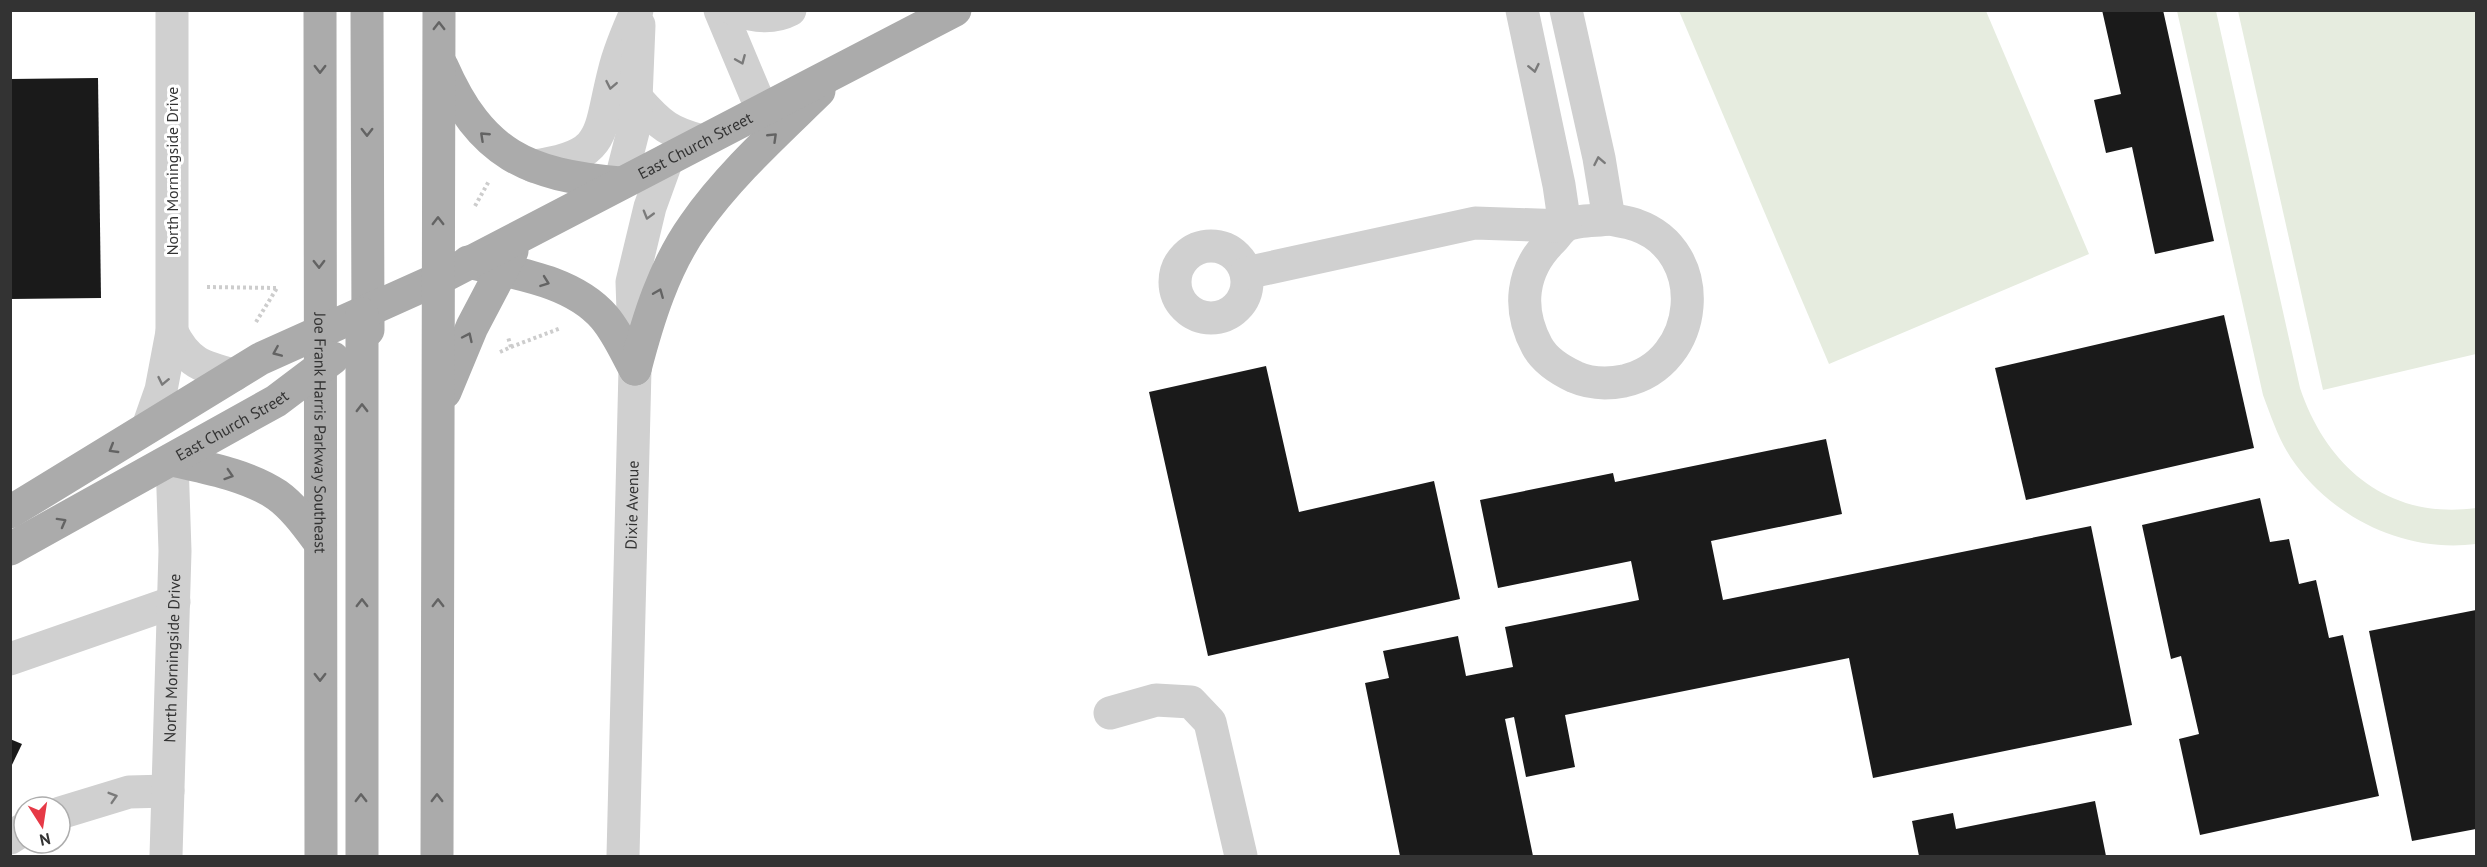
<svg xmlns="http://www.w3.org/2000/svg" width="2487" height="867" font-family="'PT Sans',sans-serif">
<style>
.green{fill:#e6ecdf}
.building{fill:#1a1a1a}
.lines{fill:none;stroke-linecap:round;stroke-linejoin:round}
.path{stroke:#cdcdcd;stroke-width:4;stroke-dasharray:3 3;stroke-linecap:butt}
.minor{stroke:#d0d0d0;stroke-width:33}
.major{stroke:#ababab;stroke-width:33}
.oneway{stroke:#636363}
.oneway2{stroke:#7a7a7a}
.labels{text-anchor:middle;stroke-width:6;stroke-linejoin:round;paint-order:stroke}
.street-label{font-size:16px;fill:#333;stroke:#fff}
</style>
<rect width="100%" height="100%" fill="#fff"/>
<g class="green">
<polygon points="1679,11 1986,11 2089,254 1829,364"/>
<path d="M 2177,11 L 2216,11 L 2300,388 C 2327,468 2389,520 2476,508 L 2476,544 C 2407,553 2337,520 2296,465 C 2280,444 2272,419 2263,395 Z"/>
<polygon points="2238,11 2476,11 2476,354 2323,390"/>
</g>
<g class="building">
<polygon points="2102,10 2163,10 2214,241 2155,254 2132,147 2106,153 2094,100 2121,94"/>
<polygon points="98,78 101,298 10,299 10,79"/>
<polygon points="2224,315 2254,448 2026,500 1995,368"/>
<polygon points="1266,366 1299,512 1434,481 1460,599 1208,656 1149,392"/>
<polygon points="1826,439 1842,514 1711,541 1723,600 2091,526 2132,725 1873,778 1849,658 1565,715 1575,767 1526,777 1514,717 1505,719 1533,856 1400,856 1365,683 1389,678 1383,651 1458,636 1466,676 1513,667 1505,627 1639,600 1631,561 1498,588 1480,500 1613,473 1615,482"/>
<polygon points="2260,498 2270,542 2289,539 2299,584 2316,580 2329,638 2343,635 2379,796 2200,835 2179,739 2199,734 2181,656 2171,659 2142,525"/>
<polygon points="2476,610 2476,829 2412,841 2369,631"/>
<polygon points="10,739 22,744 10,769"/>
<polygon points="2095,801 2106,856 1919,856 1912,821 1953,813 1956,829"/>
</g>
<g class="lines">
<g class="path">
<polyline points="475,206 489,181"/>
<polyline points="207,287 278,288"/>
<polyline points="256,322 277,288"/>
<polyline points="511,347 561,328"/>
<polyline points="500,352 511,347 508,337"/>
</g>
<g class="minor">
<polyline points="720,10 762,110"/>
<path d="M 735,10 C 752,16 773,19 790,10"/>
<polyline points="1566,10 1599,158 1609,219"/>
<path d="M 638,100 C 660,125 670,133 702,141"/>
<path d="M 533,166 C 608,156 598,134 614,72 C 619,51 628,30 637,10"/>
<polyline points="620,183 635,124 639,25"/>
<path d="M 1609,219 C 1618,221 1628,222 1636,225 C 1711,251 1701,364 1624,381 C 1608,384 1591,384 1575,377 C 1560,370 1545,361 1537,346 C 1517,309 1521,270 1552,240 C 1556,236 1560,229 1565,226 C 1575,220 1597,221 1609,219 Z"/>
<circle cx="1211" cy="282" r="36"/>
<polyline points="1246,273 1475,223 1565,226 1559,185 1522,10"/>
<path d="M 172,332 C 187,363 203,367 234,375"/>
<polyline points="148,427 161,390 172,332 172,10"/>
<polyline points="10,659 174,602"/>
<polyline points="1110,713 1156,700 1191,702 1210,722 1241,856"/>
<polyline points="60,813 129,792 168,791"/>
<polyline points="10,838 24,829"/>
<path id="s1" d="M 166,856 L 175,551 L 172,460"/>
<path id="s2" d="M 623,856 L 635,369 L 632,282 L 650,207 L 667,160"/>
</g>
<g class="major">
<path id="s3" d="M 320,10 L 321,856"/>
<polyline points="367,10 368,330"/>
<path d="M 442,66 C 481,155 527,175 620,183"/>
<path d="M 468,262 C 513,273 572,280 604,317 C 617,332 625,351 635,369"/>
<path d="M 635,369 C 648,319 664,267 694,225 C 729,175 776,133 819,91"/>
<polyline points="445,392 472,327 512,251"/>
<path d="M 172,460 C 207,468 247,475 277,495 C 294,507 308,527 320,543"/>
<path id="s4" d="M 10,512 L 260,359 L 438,279 L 955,10"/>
<path id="s5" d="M 10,549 L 276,401 L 333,358"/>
<polyline points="362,856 362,314"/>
<polyline points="437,856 439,10"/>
</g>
</g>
<defs><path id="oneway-chevron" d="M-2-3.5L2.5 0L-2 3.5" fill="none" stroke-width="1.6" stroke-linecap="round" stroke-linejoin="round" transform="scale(1.5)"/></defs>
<g class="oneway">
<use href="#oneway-chevron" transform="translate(439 26) rotate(-90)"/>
<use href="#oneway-chevron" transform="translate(320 69) rotate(90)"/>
<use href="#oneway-chevron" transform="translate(367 132) rotate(90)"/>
<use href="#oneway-chevron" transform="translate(484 136) rotate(-137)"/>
<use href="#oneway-chevron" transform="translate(773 137) rotate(-44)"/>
<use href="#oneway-chevron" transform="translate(438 221) rotate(-90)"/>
<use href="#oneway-chevron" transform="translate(319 264) rotate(89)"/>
<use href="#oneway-chevron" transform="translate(545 282) rotate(20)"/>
<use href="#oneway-chevron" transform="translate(659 293) rotate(-68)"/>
<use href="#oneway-chevron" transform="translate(468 337) rotate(-65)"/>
<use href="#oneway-chevron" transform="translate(277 352) rotate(157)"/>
<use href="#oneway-chevron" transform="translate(362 408) rotate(-90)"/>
<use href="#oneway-chevron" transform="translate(113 449) rotate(149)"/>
<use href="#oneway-chevron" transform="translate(229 475) rotate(18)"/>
<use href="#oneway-chevron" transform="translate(62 522) rotate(-29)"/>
<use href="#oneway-chevron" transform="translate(362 603) rotate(-90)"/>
<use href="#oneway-chevron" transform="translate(438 603) rotate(-90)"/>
<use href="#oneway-chevron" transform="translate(320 677) rotate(90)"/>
<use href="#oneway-chevron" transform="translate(361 798) rotate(-90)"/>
<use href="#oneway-chevron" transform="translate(437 798) rotate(-90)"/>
</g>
<g class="oneway2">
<use href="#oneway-chevron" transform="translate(741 60) rotate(67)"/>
<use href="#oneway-chevron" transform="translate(1534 68) rotate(78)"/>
<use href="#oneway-chevron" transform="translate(611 85) rotate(101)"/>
<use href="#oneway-chevron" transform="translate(1599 161) rotate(-101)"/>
<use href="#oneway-chevron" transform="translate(648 215) rotate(106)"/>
<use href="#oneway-chevron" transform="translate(163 381) rotate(102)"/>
<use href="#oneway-chevron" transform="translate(113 797) rotate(-17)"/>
</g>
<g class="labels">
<g class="street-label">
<text dy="6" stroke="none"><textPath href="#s4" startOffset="778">East Church Street</textPath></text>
<text transform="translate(172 171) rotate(-90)" y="6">North Morningside Drive</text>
<text dy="6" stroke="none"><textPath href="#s5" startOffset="254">East Church Street</textPath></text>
<text dy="6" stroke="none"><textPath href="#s3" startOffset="423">Joe Frank Harris Parkway Southeast</textPath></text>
<text dy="6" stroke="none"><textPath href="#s2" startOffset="351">Dixie Avenue</textPath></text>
<text dy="6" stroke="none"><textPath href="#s1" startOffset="198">North Morningside Drive</textPath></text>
</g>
</g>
<rect width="2487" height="867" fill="none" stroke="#333333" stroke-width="24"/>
<g transform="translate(42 825) rotate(168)"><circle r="28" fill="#ffffff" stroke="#adadad" stroke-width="1.5"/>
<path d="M0-4.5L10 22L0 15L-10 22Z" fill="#e63946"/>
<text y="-9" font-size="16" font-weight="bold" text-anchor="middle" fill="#333333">N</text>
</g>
</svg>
